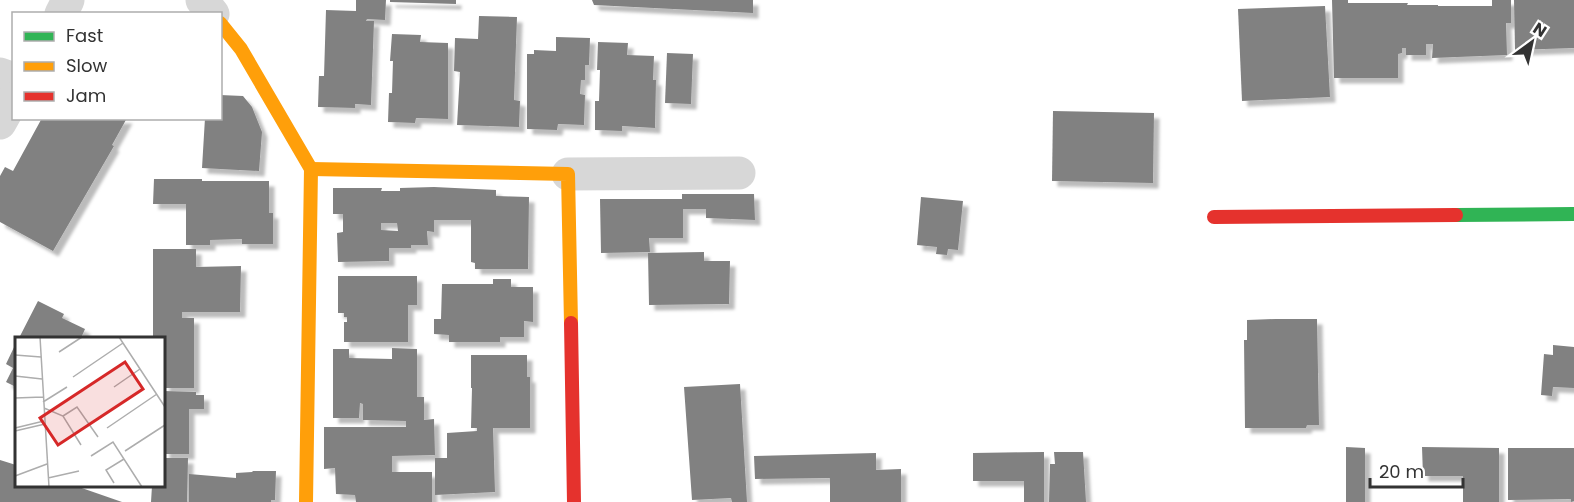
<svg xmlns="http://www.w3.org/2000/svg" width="1574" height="502" font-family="Poppins,sans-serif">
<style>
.building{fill:#818181;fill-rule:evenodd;filter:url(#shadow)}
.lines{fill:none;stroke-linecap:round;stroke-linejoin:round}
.street{stroke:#d7d7d7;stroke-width:33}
.fast{stroke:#30b455;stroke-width:14}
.slow{stroke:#ff9f0a;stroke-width:14}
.jam{stroke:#e5322d;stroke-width:14}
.inset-road{fill:none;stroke:#adadad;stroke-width:1.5}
.view{fill:#d62828;fill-opacity:0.15;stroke:#d62828;stroke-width:3}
.inset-edge{fill:none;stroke:#333;stroke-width:3}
</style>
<defs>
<filter id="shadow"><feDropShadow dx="5.5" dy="5.5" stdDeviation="1.5" flood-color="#0004"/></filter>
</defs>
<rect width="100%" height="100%" fill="#fff"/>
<g class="building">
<polygon points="356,0 386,0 385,20 367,19 366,21 374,21 371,105 355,104 355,108 318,107 319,76 324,76 326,10 356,11"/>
<polygon points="390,0 456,0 456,4 390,2"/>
<polygon points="592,0 753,0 753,13 594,5"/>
<polygon points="1332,0 1348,0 1348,3 1408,3 1407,5 1438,5 1438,6 1492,6 1492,0 1511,0 1511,23 1506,23 1507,55 1432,58 1433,44 1426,44 1426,55 1406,55 1406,48 1402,48 1402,53 1398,54 1398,78 1334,78"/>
<polygon points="1514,0 1574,0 1574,48 1515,50"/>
<polygon points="1325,6 1330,97 1242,101 1238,9"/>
<polygon points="479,16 517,17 514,100 520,101 519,127 457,125 460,72 454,71 455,38 478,39"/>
<polygon points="392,34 421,35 420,42 448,43 448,119 416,118 415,123 388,122 389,93 392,93 393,61 390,61"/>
<polygon points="556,37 590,38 589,65 585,65 585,80 581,80 580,94 585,95 584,125 558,124 557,130 527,129 527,54 534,54 534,50 556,51"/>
<polygon points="598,42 628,43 627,55 654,56 653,80 656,80 655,128 622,126 622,131 595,130 595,101 599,101 600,70 597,70"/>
<polygon points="667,53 693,54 691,104 665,103"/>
<polygon points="220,95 243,96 252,107 262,132 259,171 202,168 205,118 220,118"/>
<polygon points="1053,111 1154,113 1153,183 1052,181"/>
<polygon points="42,118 127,118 112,145 114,146 53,251 0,222 0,176 5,167 13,171"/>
<polygon points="154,179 202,179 202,181 269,181 269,213 273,213 273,244 242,244 242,239 210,240 210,245 186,245 186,204 153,204"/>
<path d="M 434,187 L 496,190 L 496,196 L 529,197 L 528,269 L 475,269 L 475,263 L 471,262 L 471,220 L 434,220 L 434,232 L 427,231 L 428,245 L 411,245 L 411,248 L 389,248 L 389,261 L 338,262 L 337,233 L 343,232 L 343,214 L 333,214 L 333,188 L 382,188 L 381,191 L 400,191 L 400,188 ZM 381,223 L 397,223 L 398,231 L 381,230 Z"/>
<polygon points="682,194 754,194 755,220 706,218 706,209 683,209 683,238 649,238 650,252 601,253 600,199 682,199"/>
<polygon points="921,197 963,201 958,250 948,249 947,255 936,254 937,247 917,245"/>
<polygon points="153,249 196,249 196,267 241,266 240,312 182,312 182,318 194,318 194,388 164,388 164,338 153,338"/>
<polygon points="704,252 704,261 730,261 729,304 649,305 648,253"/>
<polygon points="338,276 417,276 417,305 408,305 408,342 344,342 344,322 347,322 347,317 344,317 344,313 338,313"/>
<polygon points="493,279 511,279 511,287 533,287 533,322 524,321 524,337 500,337 500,342 449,342 449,335 434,334 434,319 441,319 442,284 493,284"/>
<polygon points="38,301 64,314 62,318 85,329 81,338 19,338"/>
<polygon points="1276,319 1317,319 1319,425 1307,425 1306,428 1245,428 1244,340 1247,340 1247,320"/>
<polygon points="16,343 16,387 6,382 13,368 6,364"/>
<polygon points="1553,345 1574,347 1574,388 1553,387 1552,396 1541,395 1544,354 1553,355"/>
<polygon points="392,348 417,349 417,397 424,397 424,420 434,419 435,455 392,456 392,472 432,472 432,502 356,502 355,495 336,494 335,468 324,469 324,427 406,427 406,421 363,420 363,404 360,403 359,418 333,418 333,349 349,349 349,358 392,359"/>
<polygon points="471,355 527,355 527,377 530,377 530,428 493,428 495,492 435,495 435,458 447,458 447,433 477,431 477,428 471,428 472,388 471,388"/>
<polygon points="740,384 747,502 732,502 731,498 692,500 684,387"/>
<polygon points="164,391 196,392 196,395 204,395 204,409 189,409 189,454 164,454"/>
<polygon points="1346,447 1365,448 1365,502 1346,502"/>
<polygon points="1422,447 1499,448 1499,502 1463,502 1463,476 1423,476"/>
<polygon points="1508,448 1574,448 1574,501 1571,502 1571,499 1508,500"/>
<polygon points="1044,452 1044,502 1024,502 1024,481 973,481 973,453"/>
<polygon points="1054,452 1083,452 1086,502 1049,502 1050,464 1055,464"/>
<polygon points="876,453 876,470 901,469 901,502 830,502 830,478 755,479 754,456"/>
<polygon points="164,458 188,458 187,502 151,502 152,486 164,486"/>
<polygon points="0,460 16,465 16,486 76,486 122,502 0,502"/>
<polygon points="253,471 276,471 275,500 271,500 271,502 189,502 189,474 236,478 236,473 252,472"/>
</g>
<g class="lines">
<g class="street">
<polyline points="202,0 213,14"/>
<polyline points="61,14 68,0"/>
<polyline points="0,74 14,79"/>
<polyline points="0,123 14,98"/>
<polyline points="568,174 739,173"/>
</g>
<polyline class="fast" points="1456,215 1574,214"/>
<g class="slow">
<polyline points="220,23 241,49 311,169 306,502"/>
<polyline points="311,169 568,174 571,323"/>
</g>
<g class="jam">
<polyline points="1214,217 1456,215"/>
<polyline points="571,323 574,502"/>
</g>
</g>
<g transform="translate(15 337)">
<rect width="150" height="150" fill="#fff"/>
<path class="inset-road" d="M 25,0 L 34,150M 104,0 L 150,70M 44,15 L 67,0M 0,18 L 26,20M 0,39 L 27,42M 58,40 L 108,6M 99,50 L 125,32M 0,61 L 28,60M 28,65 L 52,50M 29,71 L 48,79 L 66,108M 48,79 L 62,70 L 83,100M 0,91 L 29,84M 92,91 L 142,57M 0,94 L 30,87M 110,114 L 150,88M 76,119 L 98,105 L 127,150M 0,139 L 32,127M 33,141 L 64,134M 99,146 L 91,133 L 109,122"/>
<path class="view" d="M 110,25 L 128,52 L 43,108 L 25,81 Z"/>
<rect width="150" height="150" class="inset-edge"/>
</g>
<rect x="12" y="12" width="210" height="108" fill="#ffffff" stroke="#adadad" stroke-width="1.5"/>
<rect x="24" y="32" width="30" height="9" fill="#30b455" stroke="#adadad" stroke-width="1.5"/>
<text x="66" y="42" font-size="18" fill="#333333">Fast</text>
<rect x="24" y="62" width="30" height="9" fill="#ff9f0a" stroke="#adadad" stroke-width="1.5"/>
<text x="66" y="72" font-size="18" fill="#333333">Slow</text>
<rect x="24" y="92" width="30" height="9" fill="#e5322d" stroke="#adadad" stroke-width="1.5"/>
<text x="66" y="102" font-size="18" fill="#333333">Jam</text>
<g transform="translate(1532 42) rotate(33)" stroke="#ffffff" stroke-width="4.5" paint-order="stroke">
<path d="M0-4.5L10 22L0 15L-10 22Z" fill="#333333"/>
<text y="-9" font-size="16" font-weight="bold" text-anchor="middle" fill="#333333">N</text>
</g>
<path d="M1370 478v9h93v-9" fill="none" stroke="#333333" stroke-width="3"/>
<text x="1379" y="478" font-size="18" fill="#333333" stroke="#ffffff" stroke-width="4.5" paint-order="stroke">20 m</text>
</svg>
